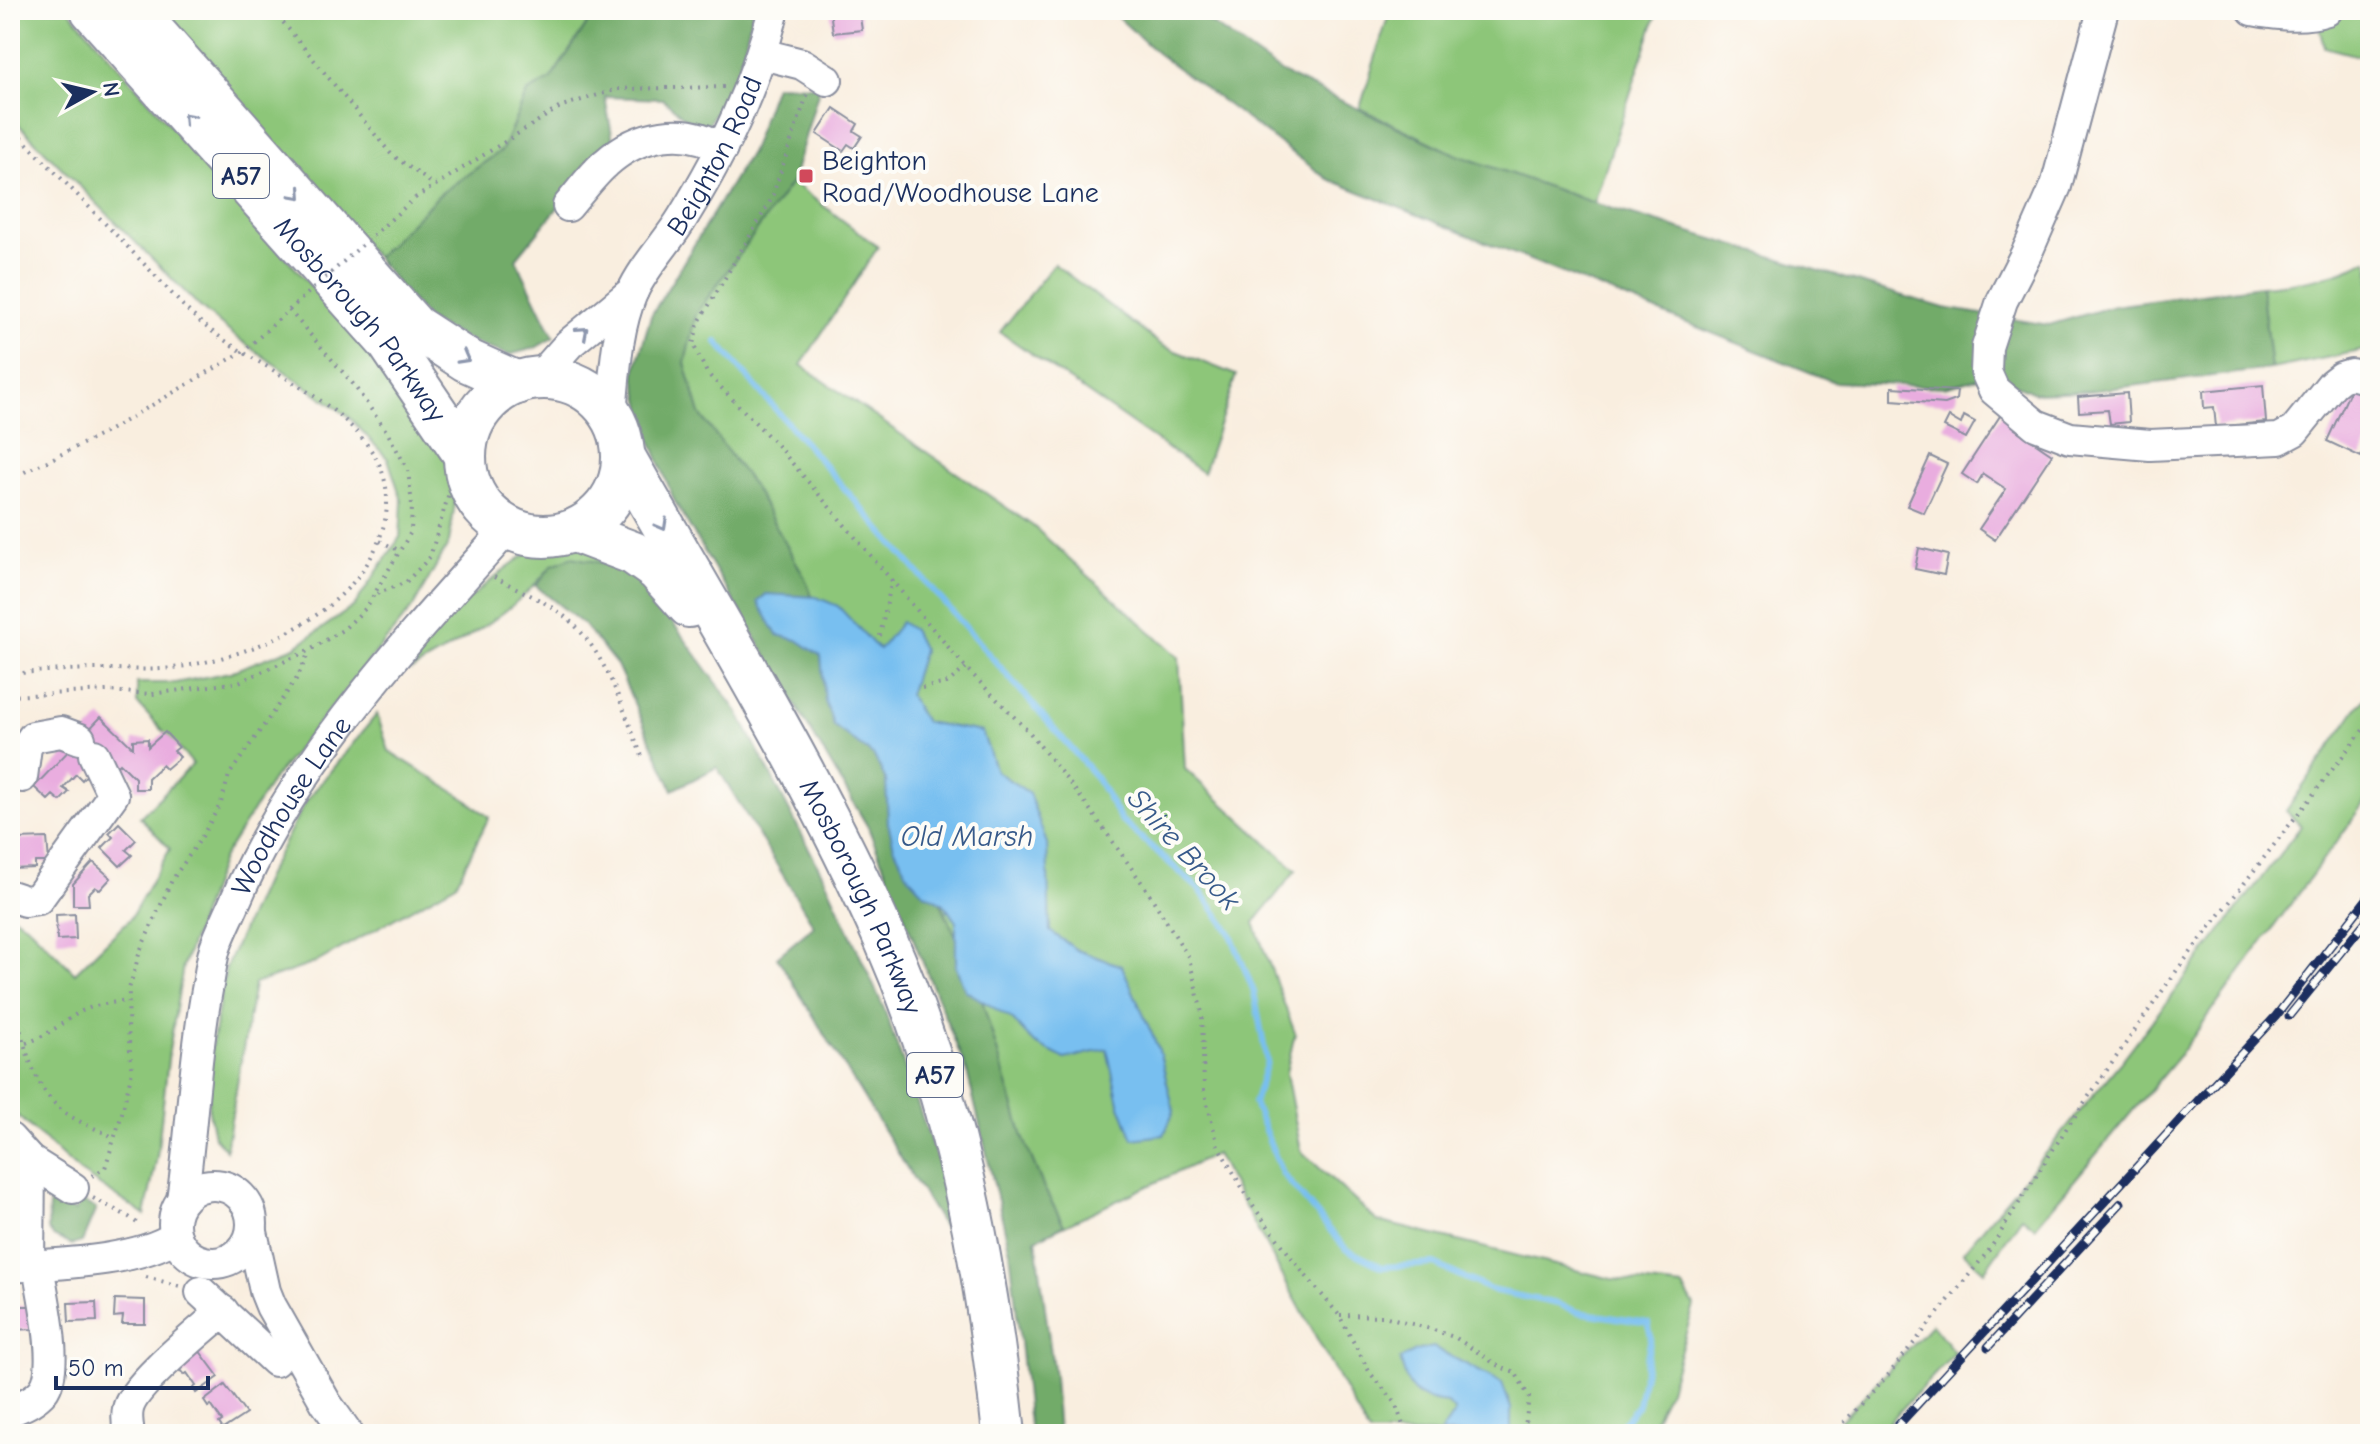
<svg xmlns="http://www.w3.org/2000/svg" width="2380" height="1444" font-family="'Comic Neue',sans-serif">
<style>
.green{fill:#8dc679;stroke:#547a6c;stroke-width:2}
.forest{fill:#72ab69;stroke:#466d64;stroke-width:2}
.water{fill:#78bff0;stroke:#4a77a7;stroke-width:2}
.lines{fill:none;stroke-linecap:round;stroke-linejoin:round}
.stream{stroke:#78bff0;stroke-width:6}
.building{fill:#e9addf}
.minor-casing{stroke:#8a8e9e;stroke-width:34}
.highway-casing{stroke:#8a8e9e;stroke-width:46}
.path{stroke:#8a8e9e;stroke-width:4;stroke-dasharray:2 6;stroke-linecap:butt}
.minor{stroke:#fff;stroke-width:30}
.highway{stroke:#fff;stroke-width:42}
.rail-casing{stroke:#1b2f5e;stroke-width:9}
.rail{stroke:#fdfcf7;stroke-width:6;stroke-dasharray:18;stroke-linecap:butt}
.path-bridge{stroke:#8a8e9e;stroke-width:4;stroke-dasharray:2 6;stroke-linecap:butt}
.oneway{stroke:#8d97ae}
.poi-dot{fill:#d1495b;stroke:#fdfcf7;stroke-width:3}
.labels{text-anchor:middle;stroke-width:8;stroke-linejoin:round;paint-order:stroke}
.shield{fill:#fdfcf7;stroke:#5f6c8c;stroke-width:2}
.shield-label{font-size:26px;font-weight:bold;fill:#1b2f5e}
.street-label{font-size:28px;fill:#1b2f5e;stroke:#fdfcf7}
.poi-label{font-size:28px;fill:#1b2f5e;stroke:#fdfcf7;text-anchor:start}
.water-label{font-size:30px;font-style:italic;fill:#375a8a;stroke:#fdfcf7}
</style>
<rect width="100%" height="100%" fill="#fdfcf7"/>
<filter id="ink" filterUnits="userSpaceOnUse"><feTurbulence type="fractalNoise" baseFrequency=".0125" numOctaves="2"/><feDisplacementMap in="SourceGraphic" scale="16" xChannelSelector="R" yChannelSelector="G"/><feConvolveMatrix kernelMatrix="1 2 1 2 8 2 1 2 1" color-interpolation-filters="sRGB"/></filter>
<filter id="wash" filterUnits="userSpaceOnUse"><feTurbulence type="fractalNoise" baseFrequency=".006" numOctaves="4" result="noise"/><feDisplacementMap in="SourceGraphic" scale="32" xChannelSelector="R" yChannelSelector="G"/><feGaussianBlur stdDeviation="1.8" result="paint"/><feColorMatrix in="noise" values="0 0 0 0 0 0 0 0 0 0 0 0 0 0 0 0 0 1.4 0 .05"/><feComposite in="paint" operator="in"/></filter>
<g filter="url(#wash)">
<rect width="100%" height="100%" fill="#f9eedf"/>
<g class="green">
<polygon points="10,10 69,10 368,351 444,456 457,489 449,543 413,607 273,779 222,859 183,966 169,1051 157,1157 145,1215 80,1172 10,1109 10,914 30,928 75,973 130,919 170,849 140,817 193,764 137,703 137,683 175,683 230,672 295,647 354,606 400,537 402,501 388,459 348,416 236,337 200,307 10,116"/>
<polygon points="157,10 620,10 619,16 588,23 550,80 527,93 502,150 440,194 376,258"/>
<polygon points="1390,10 1658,10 1594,203 1457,155 1360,108"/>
<polygon points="2359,10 2370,10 2370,59 2324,47 2318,23"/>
<polygon points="751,151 878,247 801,365 1033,526 1179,657 1185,769 1296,870 1254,923 1295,1033 1286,1073 1301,1151 1377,1221 1612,1279 1683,1287 1694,1306 1669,1390 1647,1434 1369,1434 1216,1154 1010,1251 967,1071 868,827 674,500 634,374 651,316"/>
<path d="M 2367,260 L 2370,267 L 2370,349 L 2271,369 L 2261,286 C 2299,283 2333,278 2367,260 Z"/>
<polygon points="1054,264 1163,346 1236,375 1203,473 1000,332"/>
<path d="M 571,541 L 632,567 L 648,589 L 552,565 C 516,612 463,640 412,670 L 422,647 L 447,617 L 506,568 L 533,549 Z"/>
<polygon points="2370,689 2370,796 2178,1057 2035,1227 2022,1217 1984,1271 1963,1252 2120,1063 2301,826 2286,811"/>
<polygon points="377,714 389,751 464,798 489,817 456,884 315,963 254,984 226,1150 214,1137 208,1106 211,1050 226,967 266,877 306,801"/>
<polygon points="1932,1324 1955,1353 1878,1434 1828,1434"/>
</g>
<g class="forest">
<polygon points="620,10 753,10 738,74 706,128 685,118 663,99 605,97 613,140 516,259 554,337 535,348 509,355 479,345 428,320 376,258 440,194 502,150 527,93 550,80 588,23 618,16"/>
<polygon points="1110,10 1192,10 1282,73 1457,155 1606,207 1944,308 2049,325 2114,306 2261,286 2271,369 2090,391 2034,393 1993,374 1944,387 1834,382 1328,179 1157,53"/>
<polygon points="775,85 820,86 792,182 696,314 685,363 700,414 752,484 805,578 856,712 977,984 1023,1137 1044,1188 1064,1225 1036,1239 1054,1376 1058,1434 1030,1434 1010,1251 967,1071 868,827 674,500 648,433 634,374 651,316 751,151"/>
<polygon points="572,557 613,565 648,589 738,712 827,883 883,1006 951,1199 944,1228 777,957 814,926 717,767 673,790 617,665 584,625 536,586 552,565"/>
<polygon points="54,1201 74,1211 82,1201 96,1209 82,1242 72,1245 53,1236 48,1230 49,1205"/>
</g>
<g class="water">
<polygon points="766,594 816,597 838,606 879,650 901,622 913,630 923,650 909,695 925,722 982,732 996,771 1029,793 1047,844 1050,931 1077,950 1122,966 1159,1050 1174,1111 1164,1135 1133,1139 1119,1103 1107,1049 1065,1059 1035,1044 1012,1019 965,990 956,967 956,922 944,904 924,893 909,877 894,847 888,823 886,780 874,756 834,726 825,701 821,656 797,640 777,635 758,602"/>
<path d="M 1433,1347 L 1502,1383 L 1511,1408 L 1511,1434 L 1440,1434 L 1455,1412 L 1447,1403 C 1413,1399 1409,1391 1400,1359 L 1416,1351 Z"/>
</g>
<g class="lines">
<polyline class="stream" points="717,342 1096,777 1120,819 1200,890 1230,932 1254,992 1267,1062 1254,1103 1282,1173 1346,1249 1382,1267 1434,1264 1491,1290 1558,1304 1578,1312 1648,1323 1651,1337 1638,1405 1614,1434"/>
</g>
<g id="blocks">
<g class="building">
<polygon points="830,10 859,10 862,30 833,33"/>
<polygon points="834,108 858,124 854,131 862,136 854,148 848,144 843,151 817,134"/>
<polygon points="2263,385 2266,422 2216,427 2214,407 2204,408 2203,391"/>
<polygon points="1892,387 1957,391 1956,400 1945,404 1892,400"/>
<polygon points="2351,389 2370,397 2370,438 2361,457 2327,441"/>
<polygon points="2127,393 2129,422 2110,424 2108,410 2079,412 2078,397"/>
<polygon points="2002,413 2019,424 2015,429 2052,454 1995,540 1979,529 2006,489 1983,474 1977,484 1962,474"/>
<polygon points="1964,416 1975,422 1966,438 1944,427 1949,417 1961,424"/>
<polygon points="1930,456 1947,464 1924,513 1907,506"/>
<polygon points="1919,548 1948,555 1944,575 1915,569"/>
<polygon points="101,717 133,748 133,740 148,739 148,747 165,732 179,747 174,751 180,757 166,769 162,765 148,778 148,789 135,789 135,778 120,763 114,769 91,770 82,780 76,774 63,788 69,792 60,801 53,795 48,800 34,787"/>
<polygon points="119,823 136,840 126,850 132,855 120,866 102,848 113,837 109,833"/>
<polygon points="18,833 18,839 47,838 49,862 35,862 35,868 10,869 10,834"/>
<polygon points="93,862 111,878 100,890 95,887 88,894 89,905 73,905 73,884"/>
<polygon points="75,914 76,939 57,940 56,915"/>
<polygon points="115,1299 145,1300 145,1324 122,1324 123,1316 114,1317"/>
<polygon points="96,1302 97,1321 69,1322 68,1303"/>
<polygon points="10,1306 36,1306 36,1329 10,1330"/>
<polygon points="196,1346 219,1377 196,1393 193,1388 196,1386 187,1373 184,1375 174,1363"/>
<polygon points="225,1385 246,1414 223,1429 219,1423 222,1421 211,1405 208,1407 204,1401"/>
</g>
</g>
</g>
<g filter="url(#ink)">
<use href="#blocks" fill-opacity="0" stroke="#8a8e9e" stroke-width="2"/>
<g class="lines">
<defs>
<g id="minor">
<polyline points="2103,10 2056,186 2028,250 2002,301 1987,347 1986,372 1994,390 2036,425 2070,438 2150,445 2279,439 2294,431 2332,384 2341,377 2351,374 2370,379"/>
<path d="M 2253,10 C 2277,15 2304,18 2327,10"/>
<polyline points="762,54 802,64 827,80"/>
<path d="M 568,206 C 580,192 592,175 606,163 C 638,134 686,124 722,149"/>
<polyline points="539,378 569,344 633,291"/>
<path id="s1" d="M 611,414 C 615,373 616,331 632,293 C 644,266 668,242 683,217 C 726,147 753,89 774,10"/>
<polyline points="22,777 26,747 33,737 61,732 80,739"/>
<polyline points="10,896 25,901 38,899 113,795 94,755"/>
<polyline points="10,1139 30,1161 73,1188"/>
<circle cx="213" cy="1224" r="39"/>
<path id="s2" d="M 182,1200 C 192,1130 194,1060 207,990 C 210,976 211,962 215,948 C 220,933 228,918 234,904 C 295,760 405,643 508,528"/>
<polyline points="252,1232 265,1291 271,1306 326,1403 348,1434"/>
<polyline points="29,1266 30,1161"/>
<path d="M 10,1267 C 56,1264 138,1262 176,1236"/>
<polyline points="201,1292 275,1361"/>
<path d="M 10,1411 C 21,1406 35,1401 43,1391 C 61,1368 42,1294 38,1265"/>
<path d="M 129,1434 C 128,1426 126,1417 128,1409 C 133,1385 203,1329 223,1311"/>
</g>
<g id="highway">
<path id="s3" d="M 92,10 L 389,343 L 465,455"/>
<polyline points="134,10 415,327 466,360 517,383"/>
<circle cx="544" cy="457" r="79"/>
<path id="s4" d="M 624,457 C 714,616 812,773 886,941 C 955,1099 986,1264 1004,1434"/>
<polyline points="575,531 633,553 657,570 689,606"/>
</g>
</defs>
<use href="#minor" class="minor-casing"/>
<use href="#highway" class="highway-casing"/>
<g class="path">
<polyline points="273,10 391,154 434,185"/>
<polyline points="807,95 771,200 699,322 693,344 707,373 776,444 966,668 1030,733 1086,804 1147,890 1189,958 1202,1013 1204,1090 1218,1146 1253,1206 1301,1270 1339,1315 1370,1373 1395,1402 1406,1434"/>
<path d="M 10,126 C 55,172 100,218 145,265 C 166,286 186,312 209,329 C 262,370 340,397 376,458 C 388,479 390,505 383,528 C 360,611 258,655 179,667 C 156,671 131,669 107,669 C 74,669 42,671 10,674"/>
<polyline points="415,198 562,106 618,89 724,87"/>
<polyline points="10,479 103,434 244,351 289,310 353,384 387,432 408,470 412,505 411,532 366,608 344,629 310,650 239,682 152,694 107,691 10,696"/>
<polyline points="380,541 400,551"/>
<path d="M 494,577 C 519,590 549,602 570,621 C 607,654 623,711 642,756"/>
<polyline points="377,594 406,582 430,557 452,483"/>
<polyline points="880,636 892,579"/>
<polyline points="922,688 947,683 966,668"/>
<path d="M 10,992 C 22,1031 29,1086 64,1112 C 79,1123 98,1129 115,1138"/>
<path d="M 26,1043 C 44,1037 57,1027 72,1017 C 88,1005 109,1003 128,1001"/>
<polyline points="92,1176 105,1168 121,1117 132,1071 128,1030 129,989 140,951 172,880 200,840 221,803 229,775 297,678 309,652"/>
<polyline points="93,1198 129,1217 141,1226"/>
<polyline points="146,1277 180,1286"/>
<polyline points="1340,1315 1384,1316 1434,1330 1456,1338 1500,1367 1515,1372 1529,1397 1524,1434"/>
<polyline points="1833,1434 1888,1375 1990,1249 2068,1126 2177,970 2370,721"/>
</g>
<use href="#minor" class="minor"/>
<use href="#highway" class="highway"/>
<defs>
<g id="rail">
<polyline points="2289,1016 2370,916"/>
<polyline points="1988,1347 2121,1203"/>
<polyline points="1890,1434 2276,1016 2370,895"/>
</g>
</defs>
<use href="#rail" class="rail-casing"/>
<use href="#rail" class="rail"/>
<polyline class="path-bridge" points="289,310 415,198"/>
</g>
<defs><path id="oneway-chevron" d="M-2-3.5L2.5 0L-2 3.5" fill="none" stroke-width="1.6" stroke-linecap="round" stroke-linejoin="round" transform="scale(2)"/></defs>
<g class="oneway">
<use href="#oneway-chevron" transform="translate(188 118) rotate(-132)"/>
<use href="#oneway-chevron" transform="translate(297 194) rotate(48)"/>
<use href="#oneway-chevron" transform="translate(583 332) rotate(-41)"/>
<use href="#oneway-chevron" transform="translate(464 358) rotate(29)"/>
<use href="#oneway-chevron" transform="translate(662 525) rotate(61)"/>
</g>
</g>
<rect class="poi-dot" x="798" y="168" width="16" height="16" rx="4"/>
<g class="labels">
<g class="shield">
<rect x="213" y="154" width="56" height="44" rx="6"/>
<rect x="907" y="1053" width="56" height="44" rx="6"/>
</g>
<g class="shield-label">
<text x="241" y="185">A57</text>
<text x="935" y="1084">A57</text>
</g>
<g class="street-label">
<text dy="10" stroke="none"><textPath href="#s1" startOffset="284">Beighton Road</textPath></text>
<text dy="10" stroke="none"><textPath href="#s3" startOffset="410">Mosborough Parkway</textPath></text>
<text dy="10" stroke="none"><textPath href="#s2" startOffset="416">Woodhouse Lane</textPath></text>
<text dy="10" stroke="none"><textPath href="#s4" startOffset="500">Mosborough Parkway</textPath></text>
</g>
<g class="poi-label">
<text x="822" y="170">Beighton<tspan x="822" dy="32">Road/Woodhouse Lane</tspan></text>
</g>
<g class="water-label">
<text x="967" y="846">Old Marsh</text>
<text transform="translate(1184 849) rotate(48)" y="10">Shire Brook</text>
</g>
</g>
<rect width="2380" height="1444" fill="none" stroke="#fdfcf7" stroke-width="40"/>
<g transform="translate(92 92) rotate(82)" stroke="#fdfcf7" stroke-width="6" paint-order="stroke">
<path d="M0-6L14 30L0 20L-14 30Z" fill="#1b2f5e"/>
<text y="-12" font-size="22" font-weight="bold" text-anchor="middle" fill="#1b2f5e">N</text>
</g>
<path d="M56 1376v12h152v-12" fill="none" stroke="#1b2f5e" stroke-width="4"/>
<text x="68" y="1376" font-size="24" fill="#1b2f5e" stroke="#fdfcf7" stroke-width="6" paint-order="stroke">50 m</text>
</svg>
